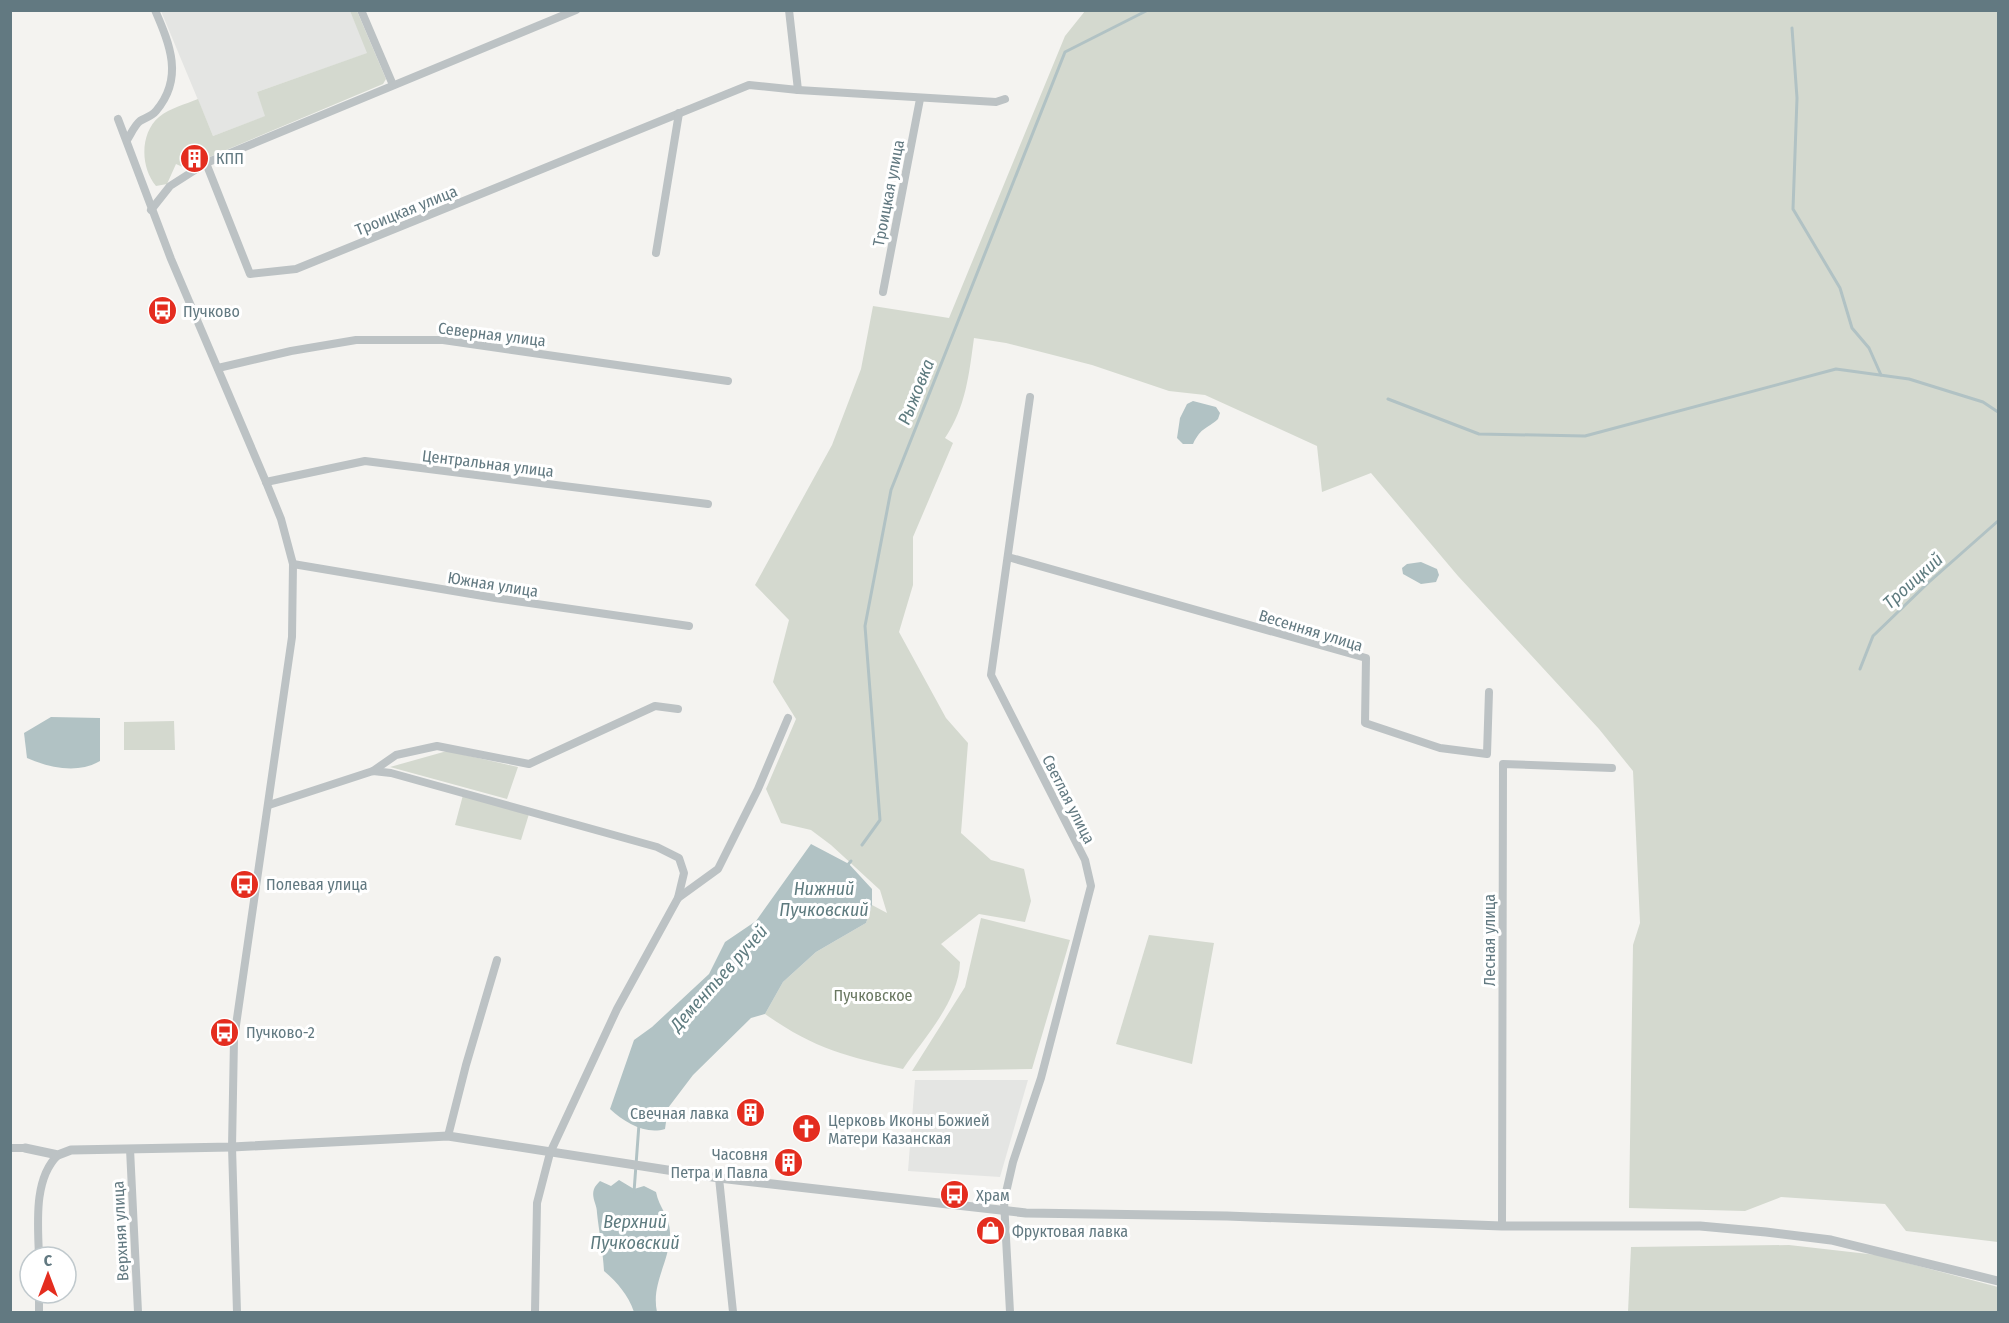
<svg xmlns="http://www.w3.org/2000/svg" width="2009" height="1323" font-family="'Fira Sans Condensed',sans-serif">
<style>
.built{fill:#e4e5e3}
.green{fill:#d4d9cf}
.water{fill:#b1c2c4}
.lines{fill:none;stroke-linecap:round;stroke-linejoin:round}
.stream{stroke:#b1c2c4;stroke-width:3}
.minor{stroke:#bcc2c4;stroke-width:8}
.tertiary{stroke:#bcc2c4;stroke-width:9}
.labels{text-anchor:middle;stroke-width:6;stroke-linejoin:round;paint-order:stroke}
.poi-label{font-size:16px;fill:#627981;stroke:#fff;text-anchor:start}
.street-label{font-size:16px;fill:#627981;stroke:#fff}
.park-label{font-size:16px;fill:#6a7861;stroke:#fff}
.water-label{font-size:18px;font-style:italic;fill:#5e7b7f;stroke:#fff}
</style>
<rect width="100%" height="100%" fill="#f4f3f0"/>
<g class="built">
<polygon points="161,11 350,11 368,53 257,92 266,116 213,136"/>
<polygon points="915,1080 1028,1080 1000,1177 908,1171"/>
</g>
<g class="green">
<path d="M 350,11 L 357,11 L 386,79 L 383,84 L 200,161 L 197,153 L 190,155 L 192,164 L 185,168 L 176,164 L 167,184 L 156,186 C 140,167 140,133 159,117 C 170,108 186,104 198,99 L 213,136 L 265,116 L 257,92 L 367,53 Z"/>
<path d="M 1085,11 L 1998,11 L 1998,1242 L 1906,1231 L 1885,1204 L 1781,1197 L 1745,1211 L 1629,1208 L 1633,945 L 1640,923 L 1633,771 L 1599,729 L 1458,576 L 1371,473 L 1322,492 L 1317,446 L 1205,395 L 1169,391 L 1092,365 L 1006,343 L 974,338 C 969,374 966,407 945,438 L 953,443 L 913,537 L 913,585 L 899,632 L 946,718 L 968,743 L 961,833 L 991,860 L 1024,869 L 1031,901 L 1025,922 L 979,914 L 941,944 L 960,962 C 959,1001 924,1038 903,1069 C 847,1057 813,1048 765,1014 L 783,982 L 816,952 L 866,923 L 872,905 L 887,913 L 880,890 L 831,845 L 811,830 L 781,823 L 766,789 L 796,719 L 773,682 L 789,620 L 755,585 L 832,445 L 861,369 L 873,306 L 949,318 L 1065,36 Z"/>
<polygon points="174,721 175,750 124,750 124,722"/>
<polygon points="447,751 518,767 507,799 390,767"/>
<polygon points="463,795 529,814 521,840 455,825"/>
<polygon points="981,918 1070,940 1032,1069 912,1071 965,987"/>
<polygon points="1149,935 1214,943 1192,1064 1116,1044"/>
<polygon points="1789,1245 1877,1255 1998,1287 1998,1312 1628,1312 1631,1247"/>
</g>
<g class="water">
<path d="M 1193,401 L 1216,407 L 1220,413 L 1218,419 C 1206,430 1202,426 1193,444 L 1183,444 L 1177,438 L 1180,418 L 1187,404 Z"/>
<polygon points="1421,562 1437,569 1439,575 1436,582 1421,584 1403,574 1402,568 1407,564"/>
<path d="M 51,717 L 100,718 L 100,761 C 78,774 50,768 27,758 L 24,733 Z"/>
<path d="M 811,844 L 849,864 L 872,889 L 872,905 L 866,923 L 816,952 L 783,982 L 765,1014 L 751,1018 L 693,1075 L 668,1108 L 665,1129 C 646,1135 625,1123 610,1109 L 634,1040 L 652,1027 L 709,974 L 725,942 L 756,921 Z"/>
<path d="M 619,1180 L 634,1189 L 644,1186 L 656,1192 C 659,1208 671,1218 670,1235 C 669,1263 651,1284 657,1312 L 634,1312 C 628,1295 618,1283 604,1271 C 603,1251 599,1232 597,1213 C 597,1204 591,1198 594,1189 C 595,1186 598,1183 600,1181 L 611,1186 Z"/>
</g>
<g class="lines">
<g class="stream">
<polyline points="1792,28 1797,98 1793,209 1840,288 1852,328 1869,348 1881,375"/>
<polyline points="1388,399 1479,434 1585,436 1836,369 1909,379 1983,402 1998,412"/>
<polyline points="1860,669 1873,636 1929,582 1998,521"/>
<polyline points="862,845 880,820 865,626 891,490 1065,52 1148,10"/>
<polyline points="846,867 851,861"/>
<polyline points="634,1192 639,1124"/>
</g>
<g class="minor">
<polyline points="361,10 393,85"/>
<polyline points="576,10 206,163 250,274 296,269 749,85 798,90 789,10"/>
<polyline points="798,90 996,102 1005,99"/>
<polyline points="118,119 171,259 266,482 281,519 293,564 292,637 234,1039 232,1147 237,1312"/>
<path d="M 127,140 C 131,134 134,126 140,121 C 145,118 152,116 156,111 C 184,78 170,45 155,10"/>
<polyline points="151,210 170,186 206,163"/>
<polyline points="656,253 679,113"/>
<polyline points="883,292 920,99"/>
<polyline points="218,368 291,351 356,340 443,340 728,381"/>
<polyline points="266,482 365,461 708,504"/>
<polyline points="1008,557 1366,658 1365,723 1440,748 1487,754 1489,692"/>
<polyline points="293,564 495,598 689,626"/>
<polyline points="373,771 396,755 437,746 529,764 655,706 678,709"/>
<polyline points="269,805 373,771 391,773 657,847 679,858 684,873 678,898"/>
<polyline points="448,1136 466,1065 497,960"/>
<polyline points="10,1148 25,1148"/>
<polyline points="130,1149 138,1312"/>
<polyline points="719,1178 733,1312"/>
<polyline points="1502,1226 1503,764 1612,768"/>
<path d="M 39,1257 C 38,1225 33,1179 58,1155"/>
<polyline points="39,1293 39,1312"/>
<polyline points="535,1312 537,1203 550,1153 617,1009 678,898 718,869 758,789 788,718"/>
<polyline points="1010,1312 1004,1201 1013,1162 1041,1078 1091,886 1085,860 991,675 1030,397"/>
</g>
<polyline class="tertiary" points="25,1148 58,1155 71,1150 232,1147 448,1136 719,1178 1026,1213 1227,1216 1502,1226 1700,1226 1766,1232 1831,1240 1998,1281"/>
</g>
<defs>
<symbol id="building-disc" viewBox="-11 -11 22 22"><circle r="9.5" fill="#e42d1f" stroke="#fff"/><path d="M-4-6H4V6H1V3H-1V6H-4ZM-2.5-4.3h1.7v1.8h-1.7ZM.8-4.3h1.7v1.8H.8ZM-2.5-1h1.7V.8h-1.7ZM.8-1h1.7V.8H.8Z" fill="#fff"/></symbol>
<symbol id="bus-disc" viewBox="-11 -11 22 22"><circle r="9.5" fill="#e42d1f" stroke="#fff"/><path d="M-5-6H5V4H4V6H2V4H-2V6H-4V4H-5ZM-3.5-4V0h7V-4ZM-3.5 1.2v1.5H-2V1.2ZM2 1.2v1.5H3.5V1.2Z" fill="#fff"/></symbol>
<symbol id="church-disc" viewBox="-11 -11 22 22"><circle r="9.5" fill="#e42d1f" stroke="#fff"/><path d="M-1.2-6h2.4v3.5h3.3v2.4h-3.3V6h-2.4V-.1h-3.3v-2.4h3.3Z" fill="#fff"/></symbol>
<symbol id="shop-disc" viewBox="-11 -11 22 22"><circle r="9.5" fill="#e42d1f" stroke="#fff"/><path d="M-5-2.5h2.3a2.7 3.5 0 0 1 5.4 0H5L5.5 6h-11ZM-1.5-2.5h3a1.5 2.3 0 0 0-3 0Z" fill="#fff"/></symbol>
</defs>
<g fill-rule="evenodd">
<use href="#building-disc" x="178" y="142" width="33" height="33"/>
<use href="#bus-disc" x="146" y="294" width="33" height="33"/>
<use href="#bus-disc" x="228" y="868" width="33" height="33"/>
<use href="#bus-disc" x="208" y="1016" width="33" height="33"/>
<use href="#building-disc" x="734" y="1096" width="33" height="33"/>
<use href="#church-disc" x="790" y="1112" width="33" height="33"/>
<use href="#building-disc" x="772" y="1146" width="33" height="33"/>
<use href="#bus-disc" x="938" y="1178" width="33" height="33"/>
<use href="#shop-disc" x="974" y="1214" width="33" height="33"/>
</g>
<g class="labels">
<g class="poi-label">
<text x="216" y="164">КПП</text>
<text x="183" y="317">Пучково</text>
<text x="266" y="890">Полевая улица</text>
<text x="246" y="1038">Пучково-2</text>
<text x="729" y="1119" text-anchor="end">Свечная лавка</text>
<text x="828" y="1126">Церковь Иконы Божией<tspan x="828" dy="18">Матери Казанская</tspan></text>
<text x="768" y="1160" text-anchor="end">Часовня<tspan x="768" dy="18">Петра и Павла</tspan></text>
<text x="976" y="1201">Храм</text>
<text x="1012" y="1237">Фруктовая лавка</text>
</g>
<g class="street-label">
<text transform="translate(888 193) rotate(-79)" y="6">Троицкая улица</text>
<text transform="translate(406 210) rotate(-22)" y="6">Троицкая улица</text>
<text transform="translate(492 334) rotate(7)" y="6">Северная улица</text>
<text transform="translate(488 463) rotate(7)" y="6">Центральная улица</text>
<text transform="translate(493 584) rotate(9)" y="6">Южная улица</text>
<text transform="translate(1311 630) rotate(17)" y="6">Весенняя улица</text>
<text transform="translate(1069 799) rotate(63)" y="6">Светлая улица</text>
<text transform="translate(1489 940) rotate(-90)" y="6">Лесная улица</text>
<text transform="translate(120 1231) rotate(-93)" y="6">Верхняя улица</text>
</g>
<g class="park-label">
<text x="873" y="1001">Пучковское</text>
</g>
<g class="water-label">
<text transform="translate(916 392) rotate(-68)" y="6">Рыжовка</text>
<text transform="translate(1913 581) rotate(-42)" y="6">Троицкий</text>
<text x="824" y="895">Нижний<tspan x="824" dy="21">Пучковский</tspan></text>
<text transform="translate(719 978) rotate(-48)" y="6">Дементьев ручей</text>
<text x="635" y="1228">Верхний<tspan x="635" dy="21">Пучковский</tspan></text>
</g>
</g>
<rect width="2009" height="1323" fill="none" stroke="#627981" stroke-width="24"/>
<g transform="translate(48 1275)"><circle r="28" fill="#ffffff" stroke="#c0c9cd" stroke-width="1.5"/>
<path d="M0-4.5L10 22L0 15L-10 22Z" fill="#e42d1f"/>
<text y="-9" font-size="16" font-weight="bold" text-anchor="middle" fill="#627981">С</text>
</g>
</svg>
